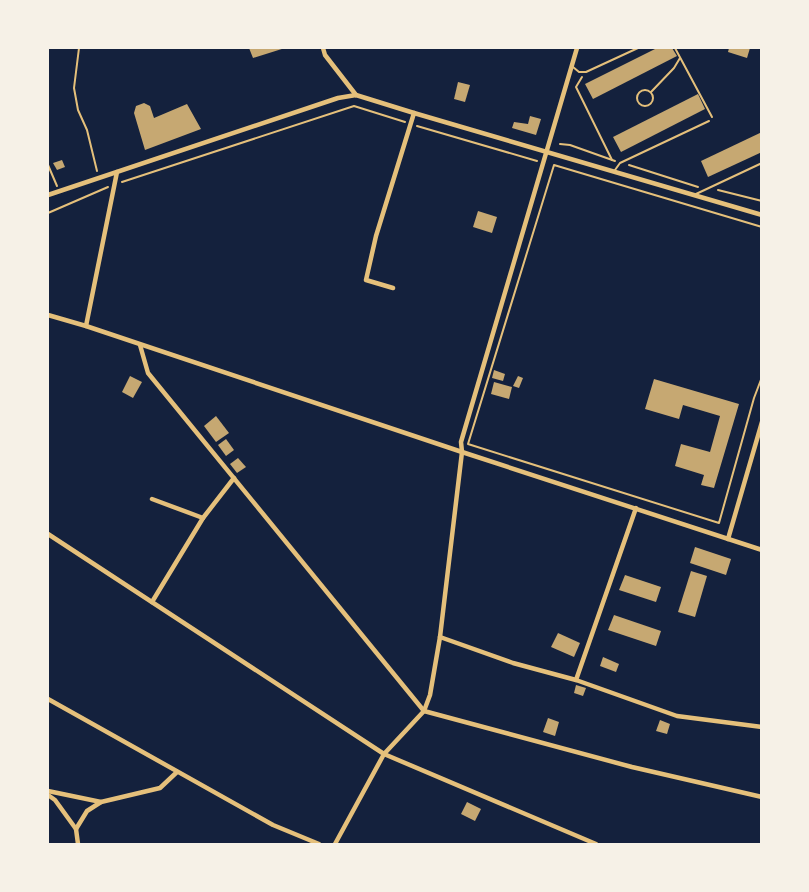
<svg xmlns="http://www.w3.org/2000/svg" width="809" height="892" font-family="Lato,sans-serif">
<style>
.building{fill:#c6a872}
.lines{fill:none;stroke-linecap:round;stroke-linejoin:round}
.path{stroke:#e5c07b;stroke-width:2}
.service{stroke:#e5c07b;stroke-width:2}
.minor{stroke:#e5c07b;stroke-width:4.5}
</style>
<rect width="100%" height="100%" fill="#14213d"/>
<g class="building">
<polygon points="249,48 285,48 253,58"/>
<polygon points="657,48 672,48 677,56 593,99 585,84"/>
<polygon points="729,48 750,48 747,58 728,52"/>
<polygon points="458,82 470,85 465,102 454,99"/>
<polygon points="698,94 705,109 621,152 613,137"/>
<polygon points="144,103 150,106 154,118 187,104 201,129 145,150 134,113 136,106"/>
<polygon points="530,116 541,119 536,135 512,128 514,122 528,124"/>
<polygon points="762,132 762,152 708,177 701,161"/>
<polygon points="62,160 65,167 57,170 53,163"/>
<polygon points="478,211 497,217 492,233 473,227"/>
<polygon points="494,370 505,374 503,381 492,378"/>
<polygon points="130,376 142,382 133,398 122,392"/>
<polygon points="518,376 523,378 519,388 513,386"/>
<polygon points="654,379 739,404 714,488 701,485 704,475 675,466 681,444 710,452 720,416 683,405 679,419 645,409"/>
<polygon points="494,382 512,387 509,399 491,394"/>
<polygon points="216,416 229,433 216,442 204,426"/>
<polygon points="226,439 234,450 226,456 218,445"/>
<polygon points="238,458 246,467 237,473 230,464"/>
<polygon points="695,547 731,559 726,575 690,563"/>
<polygon points="691,571 707,576 695,617 678,612"/>
<polygon points="625,575 661,587 656,602 619,590"/>
<polygon points="614,615 661,631 656,646 608,630"/>
<polygon points="558,633 580,643 574,657 551,647"/>
<polygon points="603,657 619,664 616,672 600,666"/>
<polygon points="576,685 586,688 583,696 574,693"/>
<polygon points="548,718 559,722 555,736 543,732"/>
<polygon points="660,720 670,724 667,734 656,731"/>
<polygon points="467,802 481,809 475,821 461,814"/>
</g>
<g class="lines">
<g class="path">
<polyline points="79,48 74,88 78,110 87,130 97,171"/>
<polyline points="675,48 712,117"/>
<polyline points="582,77 576,87 612,160"/>
<circle cx="645" cy="98" r="8"/>
<polyline points="651,92 674,68 680,58"/>
<polyline points="417,126 537,161"/>
<polyline points="560,144 570,145 615,161"/>
<polyline points="48,165 57,186"/>
<polyline points="629,165 698,187"/>
<polyline points="122,182 354,106 405,122"/>
<polyline points="718,190 762,201"/>
<polyline points="48,213 108,187"/>
<polyline points="762,227 554,165 468,444 719,523 754,398 762,377"/>
</g>
<g class="service">
<polyline points="573,67 579,72 586,72 638,48"/>
<polyline points="615,170 620,163 709,121"/>
<polyline points="696,194 762,163"/>
</g>
<g class="minor">
<polyline points="323,48 325,55 356,95"/>
<polyline points="48,195 338,98 356,95 414,113 762,215"/>
<polyline points="393,288 366,280 376,236 414,113"/>
<polyline points="48,315 86,326 462,452 762,550"/>
<polyline points="86,326 117,172"/>
<polyline points="140,345 148,373 424,711 632,767 762,797"/>
<polyline points="152,499 203,518"/>
<polyline points="48,534 384,754 596,844"/>
<polyline points="728,539 762,422"/>
<polyline points="152,602 203,518 234,478"/>
<polyline points="440,637 513,663 576,680 677,716 762,727"/>
<polyline points="576,680 636,508"/>
<polyline points="48,699 273,825 319,844"/>
<polyline points="48,791 101,802 160,788 177,772"/>
<polyline points="48,795 55,800 76,829 78,844"/>
<polyline points="76,829 87,811 101,802"/>
<polyline points="335,844 384,754 424,711 430,695 440,637 462,452 461,442 577,48"/>
</g>
</g>
<rect width="809" height="892" fill="none" stroke="#f6f1e7" stroke-width="98"/>
</svg>
